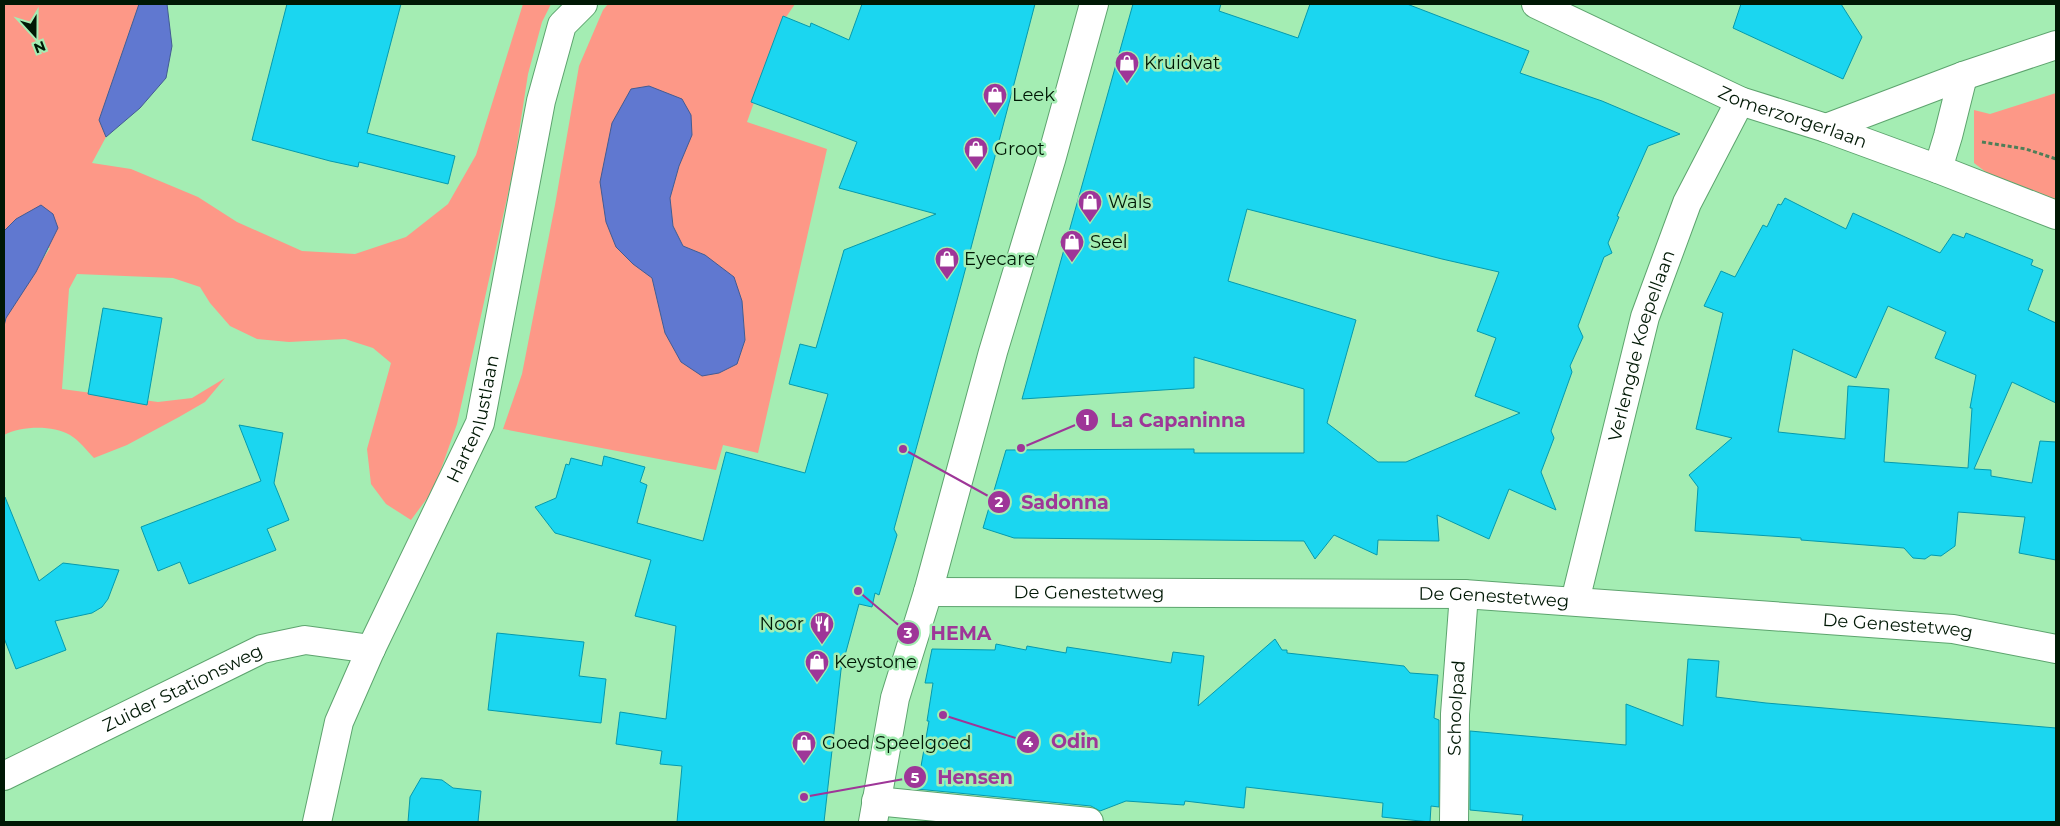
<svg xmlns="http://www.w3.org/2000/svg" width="2060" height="826" font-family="Montserrat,sans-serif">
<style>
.green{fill:#fd9887;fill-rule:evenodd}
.water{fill:#6078d0;stroke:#435b93}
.building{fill:#1bd6f0;stroke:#059aad;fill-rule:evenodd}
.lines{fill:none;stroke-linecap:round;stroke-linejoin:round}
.street-casing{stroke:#5da46e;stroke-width:30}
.secondary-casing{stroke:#5da46e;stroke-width:30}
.path{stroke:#4e7e58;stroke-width:3;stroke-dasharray:4 2.5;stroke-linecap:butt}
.street{stroke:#fff;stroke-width:28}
.secondary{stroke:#fff;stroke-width:28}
.labels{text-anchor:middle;stroke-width:5;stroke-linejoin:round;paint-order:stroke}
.poi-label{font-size:18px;fill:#001805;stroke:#a4edb3;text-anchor:start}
.street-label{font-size:18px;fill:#001805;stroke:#a4edb3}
.leader{fill:none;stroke:#9e3698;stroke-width:2}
.callout-dot{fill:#9e3698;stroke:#a4edb3;stroke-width:2}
.mark-label{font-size:15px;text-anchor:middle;font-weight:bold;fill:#fff}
.callout-label{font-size:19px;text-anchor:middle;font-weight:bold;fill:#9e3698;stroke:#a4edb3;stroke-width:5;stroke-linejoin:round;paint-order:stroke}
</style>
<rect width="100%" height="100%" fill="#a4edb3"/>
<g class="green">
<path d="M 4,4 L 139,4 L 99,120 L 106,137 L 92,163 L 131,169 L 198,197 L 237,222 L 302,251 L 355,254 L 406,237 L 448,204 L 476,155 L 523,4 L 551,4 L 542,22 L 528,74 L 513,171 L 457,424 L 434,489 L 411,520 L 386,504 L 371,484 L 367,449 L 391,363 L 373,348 L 345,339 L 289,342 L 257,339 L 230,326 L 210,303 L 200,287 L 173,278 L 77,274 L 69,289 L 62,389 L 158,402 L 192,398 L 225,378 L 205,402 L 179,417 L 127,445 L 94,458 C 87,451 79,440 70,435 C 52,425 22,426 4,435 L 4,326 L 6,318 L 50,248 L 4,231 Z"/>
<path d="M 608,4 L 795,4 L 782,23 L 747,122 L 827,149 L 758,453 L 723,445 L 716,470 L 503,429 L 522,374 L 555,205 L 579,66 L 603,10 ZM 681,99 L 679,166 L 670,198 L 673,226 L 683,246 L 705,255 L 742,301 L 745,340 L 737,364 L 665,333 L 652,278 Z"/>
<polygon points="2056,93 2056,200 1991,176 1974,163 1974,110 1990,114"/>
</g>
<g class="water">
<polygon points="139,4 167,4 172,46 166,78 140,108 106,137 99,120"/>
<polygon points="649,86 682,99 691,115 692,135 679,166 670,198 673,226 683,246 705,255 734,277 742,301 745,340 737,364 719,373 702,376 681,362 665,333 652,278 633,264 616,247 606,222 600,182 612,123 631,89"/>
<polygon points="41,205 53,214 58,228 36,272 6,318 4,326 4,231 16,219"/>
</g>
<g class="building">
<polygon points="287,4 401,4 367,133 455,156 448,184 359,162 358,167 330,161 252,140"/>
<polygon points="862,4 1035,4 962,282 894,529 897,535 879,595 875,593 872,607 859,604 841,670 824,822 677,822 682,766 660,764 662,751 616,744 620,712 666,719 676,626 635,616 651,560 555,533 535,507 556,498 566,464 569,465 571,458 602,466 604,456 645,467 640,482 647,485 637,523 703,541 726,452 805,473 828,394 789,384 800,344 816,348 844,250 936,214 839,188 857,142 751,102 783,16 810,27 811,23 849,40"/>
<path d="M 1133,4 L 1221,4 L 1219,11 L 1298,38 L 1310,4 L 1407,4 L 1529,51 L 1520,73 L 1602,101 L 1680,134 L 1648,146 L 1617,216 L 1619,217 L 1608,243 L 1612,253 L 1604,257 L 1578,326 L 1583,337 L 1570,366 L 1572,372 L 1551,431 L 1554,438 L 1541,472 L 1556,510 L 1509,489 L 1489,539 L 1437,515 L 1439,541 L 1378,540 L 1377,555 L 1334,535 L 1315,559 L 1304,541 L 1014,538 L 983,528 L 1006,450 L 1194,449 L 1194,453 L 1304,453 L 1304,389 L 1194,357 L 1194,388 L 1022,399 ZM 1247,209 L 1442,259 L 1499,272 L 1477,331 L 1496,338 L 1475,396 L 1520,413 L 1406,462 L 1378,462 L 1327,423 L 1356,320 L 1228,281 Z"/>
<polygon points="1741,4 1841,4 1862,37 1843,79 1733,28"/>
<path d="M 1785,198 L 1846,229 L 1853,213 L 1940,253 L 1953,234 L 1964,238 L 1966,233 L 2033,260 L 2031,265 L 2043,270 L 2028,310 L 2056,323 L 2056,403 L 2012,382 L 1974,469 L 1991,470 L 1991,476 L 2032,483 L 2040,441 L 2056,442 L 2056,560 L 2019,553 L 2025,517 L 1958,512 L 1955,546 L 1941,556 L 1931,555 L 1925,559 L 1913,558 L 1904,548 L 1801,540 L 1801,538 L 1695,531 L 1698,487 L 1689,475 L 1732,438 L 1696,429 L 1723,313 L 1704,306 L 1721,271 L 1735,277 L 1763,225 L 1767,227 L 1778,204 L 1781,205 ZM 1888,306 L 1946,332 L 1935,358 L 1976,375 L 1970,408 L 1972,408 L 1968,468 L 1884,462 L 1889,389 L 1848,386 L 1845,439 L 1778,432 L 1793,349 L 1856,378 Z"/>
<polygon points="103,308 162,318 147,405 88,394"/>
<polygon points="239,425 283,433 274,483 289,520 267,529 276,550 189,584 180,562 158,571 141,527 261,481"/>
<polygon points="4,497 5,497 39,581 63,563 119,570 108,599 102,607 92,613 55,621 66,650 16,669 4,638"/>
<polygon points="497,633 584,642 579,676 606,679 601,723 488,710"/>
<polygon points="1275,639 1282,650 1287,650 1287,653 1404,666 1410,673 1438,675 1434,718 1439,720 1439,807 1431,806 1430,822 1382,817 1383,803 1246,787 1244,808 1185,801 1184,805 1126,801 1100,811 1091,806 917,789 929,721 927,721 933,683 925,683 932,649 995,650 996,644 1026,650 1027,646 1066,653 1067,647 1171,663 1173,652 1204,656 1198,706"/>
<polygon points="1688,659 1719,661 1716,697 1766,703 2056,728 2056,822 1522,822 1523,815 1470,810 1470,731 1626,745 1626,704 1683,726"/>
<polygon points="421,778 442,780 453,788 481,791 478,822 408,822 410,797"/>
</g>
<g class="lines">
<defs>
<g id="street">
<path id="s1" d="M 1536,4 L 1740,101 L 1826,128 L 1938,169 L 2056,215"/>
<polyline points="1826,128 1963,76 2056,45"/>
<polyline points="1938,169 1948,136 1963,76"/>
<path id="s2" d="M 928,592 L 1464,594 L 1953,629 L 2056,649"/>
<path id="s3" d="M 1575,601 L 1645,317 L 1687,203 L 1740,101"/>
<path id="s4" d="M 4,776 L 262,649 L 305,640 L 371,649"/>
<polyline points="876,801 1089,822"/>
<polyline points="873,822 895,698 928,592 993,352 1051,160 1094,4"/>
<path id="s5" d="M 1454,822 L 1455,714 L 1464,594"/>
</g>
<g id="secondary">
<path id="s6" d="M 317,822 L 339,722 L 371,649 L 480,423 L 541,101 L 562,25 L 583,4"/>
</g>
</defs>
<use href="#street" class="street-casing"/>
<use href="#secondary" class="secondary-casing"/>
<polyline class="path" points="1982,142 2026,149 2056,159"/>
<use href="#street" class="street"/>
<use href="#secondary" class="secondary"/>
</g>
<defs>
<symbol id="shop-pin" viewBox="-11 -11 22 30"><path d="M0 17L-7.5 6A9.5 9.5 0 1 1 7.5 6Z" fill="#9e3698" stroke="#a4edb3"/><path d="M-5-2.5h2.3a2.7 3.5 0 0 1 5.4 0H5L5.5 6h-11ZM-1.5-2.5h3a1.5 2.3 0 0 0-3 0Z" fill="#fff"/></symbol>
<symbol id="restaurant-pin" viewBox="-11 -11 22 30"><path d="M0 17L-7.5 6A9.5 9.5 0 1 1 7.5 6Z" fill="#9e3698" stroke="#a4edb3"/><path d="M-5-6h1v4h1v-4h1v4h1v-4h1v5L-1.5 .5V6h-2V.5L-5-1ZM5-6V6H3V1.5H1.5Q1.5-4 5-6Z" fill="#fff"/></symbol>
</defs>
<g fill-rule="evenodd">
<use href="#shop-pin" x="1113" y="49" width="28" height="38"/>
<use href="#shop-pin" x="981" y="81" width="28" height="38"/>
<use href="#shop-pin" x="962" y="135" width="28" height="38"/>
<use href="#shop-pin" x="1076" y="188" width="28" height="38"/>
<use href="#shop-pin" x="1058" y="228" width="28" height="38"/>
<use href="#shop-pin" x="933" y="245" width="28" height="38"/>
<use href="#restaurant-pin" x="808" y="610" width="28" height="38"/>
<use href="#shop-pin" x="803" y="648" width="28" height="38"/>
<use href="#shop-pin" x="790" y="729" width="28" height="38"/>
</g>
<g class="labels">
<g class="poi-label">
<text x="1144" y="69">Kruidvat</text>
<text x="1012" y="101">Leek</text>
<text x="994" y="155">Groot</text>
<text x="1108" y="208">Wals</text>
<text x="1090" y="248">Seel</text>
<text x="964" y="265">Eyecare</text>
<text x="804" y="630" text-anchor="end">Noor</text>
<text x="834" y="668">Keystone</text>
<text x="822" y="749">Goed Speelgoed</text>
</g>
<g class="street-label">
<text dy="6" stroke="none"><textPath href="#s1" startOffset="281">Zomerzorgerlaan</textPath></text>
<text dy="6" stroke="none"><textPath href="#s3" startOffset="264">Verlengde Koepellaan</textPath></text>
<text dy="6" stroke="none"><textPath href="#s6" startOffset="435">Hartenlustlaan</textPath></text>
<text dy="6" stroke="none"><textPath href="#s2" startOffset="161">De Genestetweg</textPath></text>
<text dy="6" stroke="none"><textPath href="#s2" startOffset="566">De Genestetweg</textPath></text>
<text dy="6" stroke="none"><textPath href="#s2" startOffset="971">De Genestetweg</textPath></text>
<text dy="6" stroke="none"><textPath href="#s4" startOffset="199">Zuider Stationsweg</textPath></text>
<text dy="6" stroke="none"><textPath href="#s5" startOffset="114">Schoolpad</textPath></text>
</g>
</g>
<path class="leader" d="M1021 448L1087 420M903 449L999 502M858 591L908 633M943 715L1028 742M804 797L915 777"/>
<g class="callout-dot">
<circle cx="1021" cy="448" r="5"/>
<circle cx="903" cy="449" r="5"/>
<circle cx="858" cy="591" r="5"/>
<circle cx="943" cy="715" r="5"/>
<circle cx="804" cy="797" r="5"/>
<circle cx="1087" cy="420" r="12"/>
<circle cx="999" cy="502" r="12"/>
<circle cx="908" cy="633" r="12"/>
<circle cx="1028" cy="742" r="12"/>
<circle cx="915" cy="777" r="12"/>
</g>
<g class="mark-label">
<text x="1087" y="425">1</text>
<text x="999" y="507">2</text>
<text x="908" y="638">3</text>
<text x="1028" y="747">4</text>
<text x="915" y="783">5</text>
</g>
<g class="callout-label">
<text x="1178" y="427">La Capaninna</text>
<text x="1065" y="509">Sadonna</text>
<text x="961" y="640">HEMA</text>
<text x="1075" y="748">Odin</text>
<text x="975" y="784">Hensen</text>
</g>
<rect width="2060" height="826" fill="none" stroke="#001805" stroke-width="10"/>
<g transform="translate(35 35) rotate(159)" stroke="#a4edb3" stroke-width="4" paint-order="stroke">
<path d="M0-4L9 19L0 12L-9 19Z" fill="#001805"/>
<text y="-8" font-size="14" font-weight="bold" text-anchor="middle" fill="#001805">N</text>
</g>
</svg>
